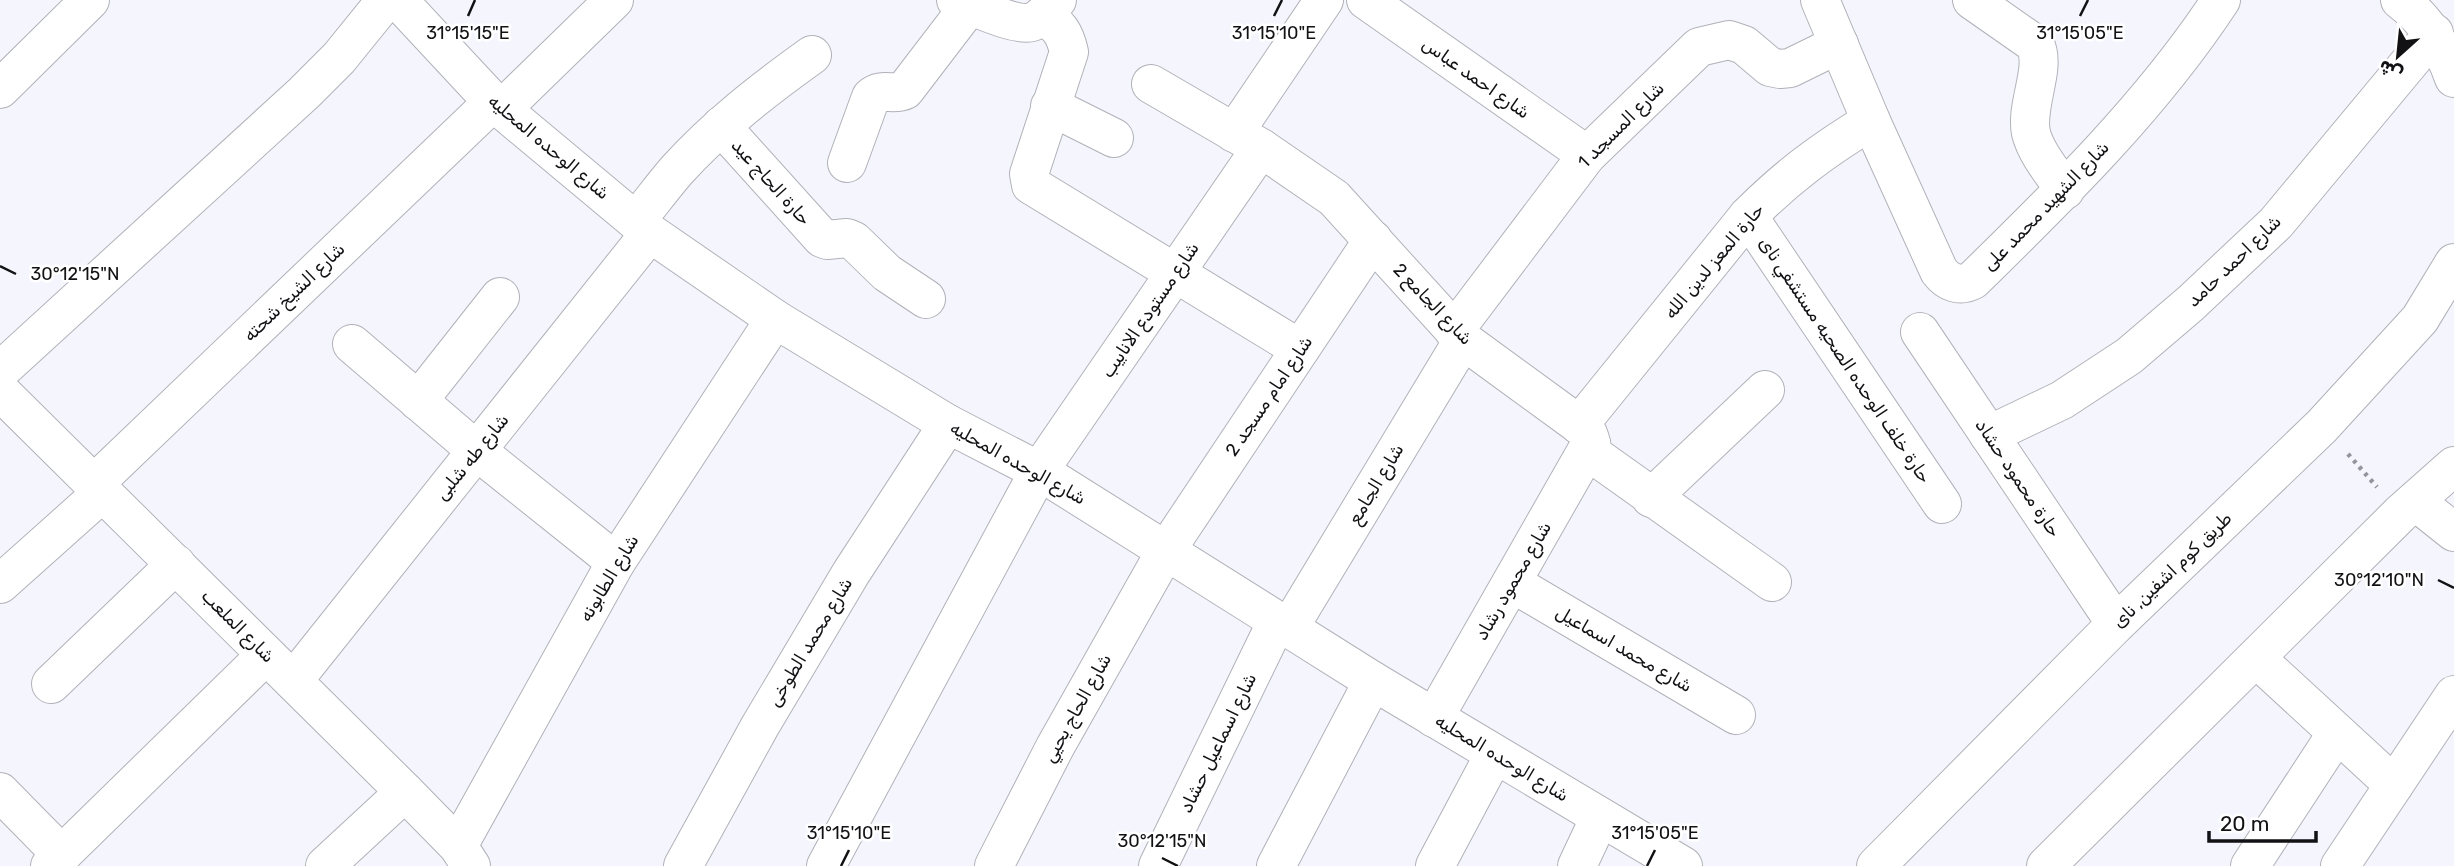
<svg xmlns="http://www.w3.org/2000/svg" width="2454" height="866" font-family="Rubik,'Noto Sans Arabic',sans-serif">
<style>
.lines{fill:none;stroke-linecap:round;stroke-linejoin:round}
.minor-casing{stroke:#b1b1b9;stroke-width:40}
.path{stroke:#95949a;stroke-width:4.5;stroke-dasharray:3.5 5;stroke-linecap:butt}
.minor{stroke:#fff;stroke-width:38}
.ticks{fill:none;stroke:#121114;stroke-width:2.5}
.labels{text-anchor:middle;stroke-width:5;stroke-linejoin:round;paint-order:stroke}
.street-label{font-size:18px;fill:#121114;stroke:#fff}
.ticks-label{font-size:18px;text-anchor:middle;fill:#121114;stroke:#fff;stroke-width:5;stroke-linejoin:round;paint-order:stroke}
</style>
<rect width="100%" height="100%" fill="#f5f5fd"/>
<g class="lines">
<defs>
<g id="minor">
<polyline points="398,0 493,102 650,233 775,319 948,424 1039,471 1373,681 1683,866"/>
<path d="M 956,0 C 973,6 1016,27 1032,22 C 1042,19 1050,7 1057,0"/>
<polyline points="1366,0 1587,155"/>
<path d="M 1820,0 L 1871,121 L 1939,271 C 1948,283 1960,287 1973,280 C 2062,193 2152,105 2221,0"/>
<path d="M 1972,0 L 2035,44 C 2047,68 2025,105 2031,133 C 2036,153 2053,173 2065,190"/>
<path d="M 2400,0 C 2427,20 2443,47 2454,78"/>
<path d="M 1042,16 C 1059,24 1065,34 1069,52 L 1029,174 L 1031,185 L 1300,349"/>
<path d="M 1151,84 L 1261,148 L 1334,198 L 1463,340 L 1585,429 C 1592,437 1590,447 1595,456 L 1772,582"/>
<polyline points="0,89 90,0"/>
<polyline points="1050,106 1114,138"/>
<polyline points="502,109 614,0"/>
<polyline points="721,126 822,238 827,240 847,238 854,241 887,273 926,299"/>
<polyline points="1234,133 1324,0"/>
<path d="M 847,163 L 871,97 C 882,87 893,96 905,90 L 970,5"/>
<polyline points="1748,216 1942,504"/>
<path d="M 636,221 C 650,204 663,186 677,170 C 717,126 763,90 812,55"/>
<polyline points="1454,331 1587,155 1699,47 1729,40 1744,45 1770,67 1780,69 1790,68 1839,44"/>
<polyline points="1920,332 2116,624"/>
<polyline points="352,344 477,451 616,562"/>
<polyline points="0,371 304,93 339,58 386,0"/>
<polyline points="0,391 405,792 458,846 471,866"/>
<polyline points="418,401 500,297"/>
<path d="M 1579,425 L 1748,216 C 1788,176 1823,150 1871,121"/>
<polyline points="1989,435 2062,400 2129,356 2191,303 2276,223 2434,33"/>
<polyline points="95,483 493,102"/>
<polyline points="1651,498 1765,390"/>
<polyline points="2415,501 2454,532"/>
<polyline points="1512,583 1736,715"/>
<polyline points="0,584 103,492"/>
<polyline points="1289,628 1463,340"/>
<polyline points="2256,658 2394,785"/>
<polyline points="293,681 650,233"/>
<polyline points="51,684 176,564"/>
<polyline points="1434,718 1591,443"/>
<polyline points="0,792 62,855"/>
<polyline points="458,846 616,562 775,319"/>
<polyline points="50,866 266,655"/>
<polyline points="325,866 405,792"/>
<polyline points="683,866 760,726 851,573 948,424"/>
<polyline points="826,866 1039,471 1261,148"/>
<polyline points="994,866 1055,747 1165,552 1373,240"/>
<polyline points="1158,866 1277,621"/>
<polyline points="1276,866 1373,681"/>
<polyline points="1435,866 1494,755"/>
<polyline points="1577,866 1600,817"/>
<polyline points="1876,866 2116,624 2322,426 2420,319 2454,263"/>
<polyline points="2046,866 2401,513 2454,466"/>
<polyline points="2250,866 2337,733"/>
<polyline points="2340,866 2454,695"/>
</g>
</defs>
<use href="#minor" class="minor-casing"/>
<polyline class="path" points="2348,454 2377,487"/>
<use href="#minor" class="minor"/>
</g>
<path class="ticks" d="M 468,16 L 475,0M 1274,16 L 1282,0M 2080,16 L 2088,0M 0,266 L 16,274M 2438,580 L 2454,588M 1162,858 L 1178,866M 841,866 L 849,850M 1647,866 L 1655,850"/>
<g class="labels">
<g class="street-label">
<text transform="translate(1476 78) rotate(35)" y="6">شارع احمد عباس</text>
<text transform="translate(1621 125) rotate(-45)" y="6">شارع المسجد 1</text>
<text transform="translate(549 147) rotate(40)" y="6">شارع الوحده المحليه</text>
<text transform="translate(771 182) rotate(48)" y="6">حارة الحاج عيد</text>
<text transform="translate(2046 206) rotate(-46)" y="6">شارع الشهيد محمد على</text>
<text transform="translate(1714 261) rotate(-50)" y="6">حارة المعز لدين الله</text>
<text transform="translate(2234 261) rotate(-44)" y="6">شارع احمد حامد</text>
<text transform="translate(294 292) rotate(-44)" y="6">شارع الشيخ شحته</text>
<text transform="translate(1433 304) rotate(46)" y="6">شارع الجامع 2</text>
<text transform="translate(1150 310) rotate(-56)" y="6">شارع مستودع الانابيب</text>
<text transform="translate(1845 360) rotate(56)" y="6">حارة خلف الوحده الصحيه مستشفي ناى</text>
<text transform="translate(1269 396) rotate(-56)" y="6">شارع امام مسجد 2</text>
<text transform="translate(472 457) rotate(-51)" y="6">شارع طه شلبى</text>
<text transform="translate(1018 463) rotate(29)" y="6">شارع الوحده المحليه</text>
<text transform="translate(2018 478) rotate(56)" y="6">حارة محمود حشاد</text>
<text transform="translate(1376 484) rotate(-59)" y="6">شارع الجامع</text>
<text transform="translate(2172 570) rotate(-44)" y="6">طريق كوم اشفين, ناى</text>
<text transform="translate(609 578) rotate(-59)" y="6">شارع الطابونه</text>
<text transform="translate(1513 581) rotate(-60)" y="6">شارع محمود رشاد</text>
<text transform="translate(238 626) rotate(45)" y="6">شارع الملعب</text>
<text transform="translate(810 642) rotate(-59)" y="6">شارع محمد الطوخى</text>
<text transform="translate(1624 649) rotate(30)" y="6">شارع محمد اسماعيل</text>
<text transform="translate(1077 708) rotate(-61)" y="6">شارع الحاج يحيي</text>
<text transform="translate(1218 743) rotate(-64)" y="6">شارع اسماعيل حشاد</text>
<text transform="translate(1502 758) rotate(31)" y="6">شارع الوحده المحليه</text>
</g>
</g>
<g class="ticks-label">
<text x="468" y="39">31°15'15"E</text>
<text x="1274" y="39">31°15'10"E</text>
<text x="2080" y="39">31°15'05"E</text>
<text x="75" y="280">30°12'15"N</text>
<text x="2379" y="586">30°12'10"N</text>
<text x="849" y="839">31°15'10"E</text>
<text x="1655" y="839">31°15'05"E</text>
<text x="1162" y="847">30°12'15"N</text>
</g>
<g transform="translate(2398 56) rotate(207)" stroke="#ffffff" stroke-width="5" paint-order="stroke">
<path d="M0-5L12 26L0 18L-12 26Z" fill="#121114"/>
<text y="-10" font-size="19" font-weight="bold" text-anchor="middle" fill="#121114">ش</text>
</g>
<path d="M2209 831v10h107v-10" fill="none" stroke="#121114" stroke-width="3.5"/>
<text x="2220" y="831" font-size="21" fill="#121114" stroke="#ffffff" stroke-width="5" paint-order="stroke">20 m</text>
</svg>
